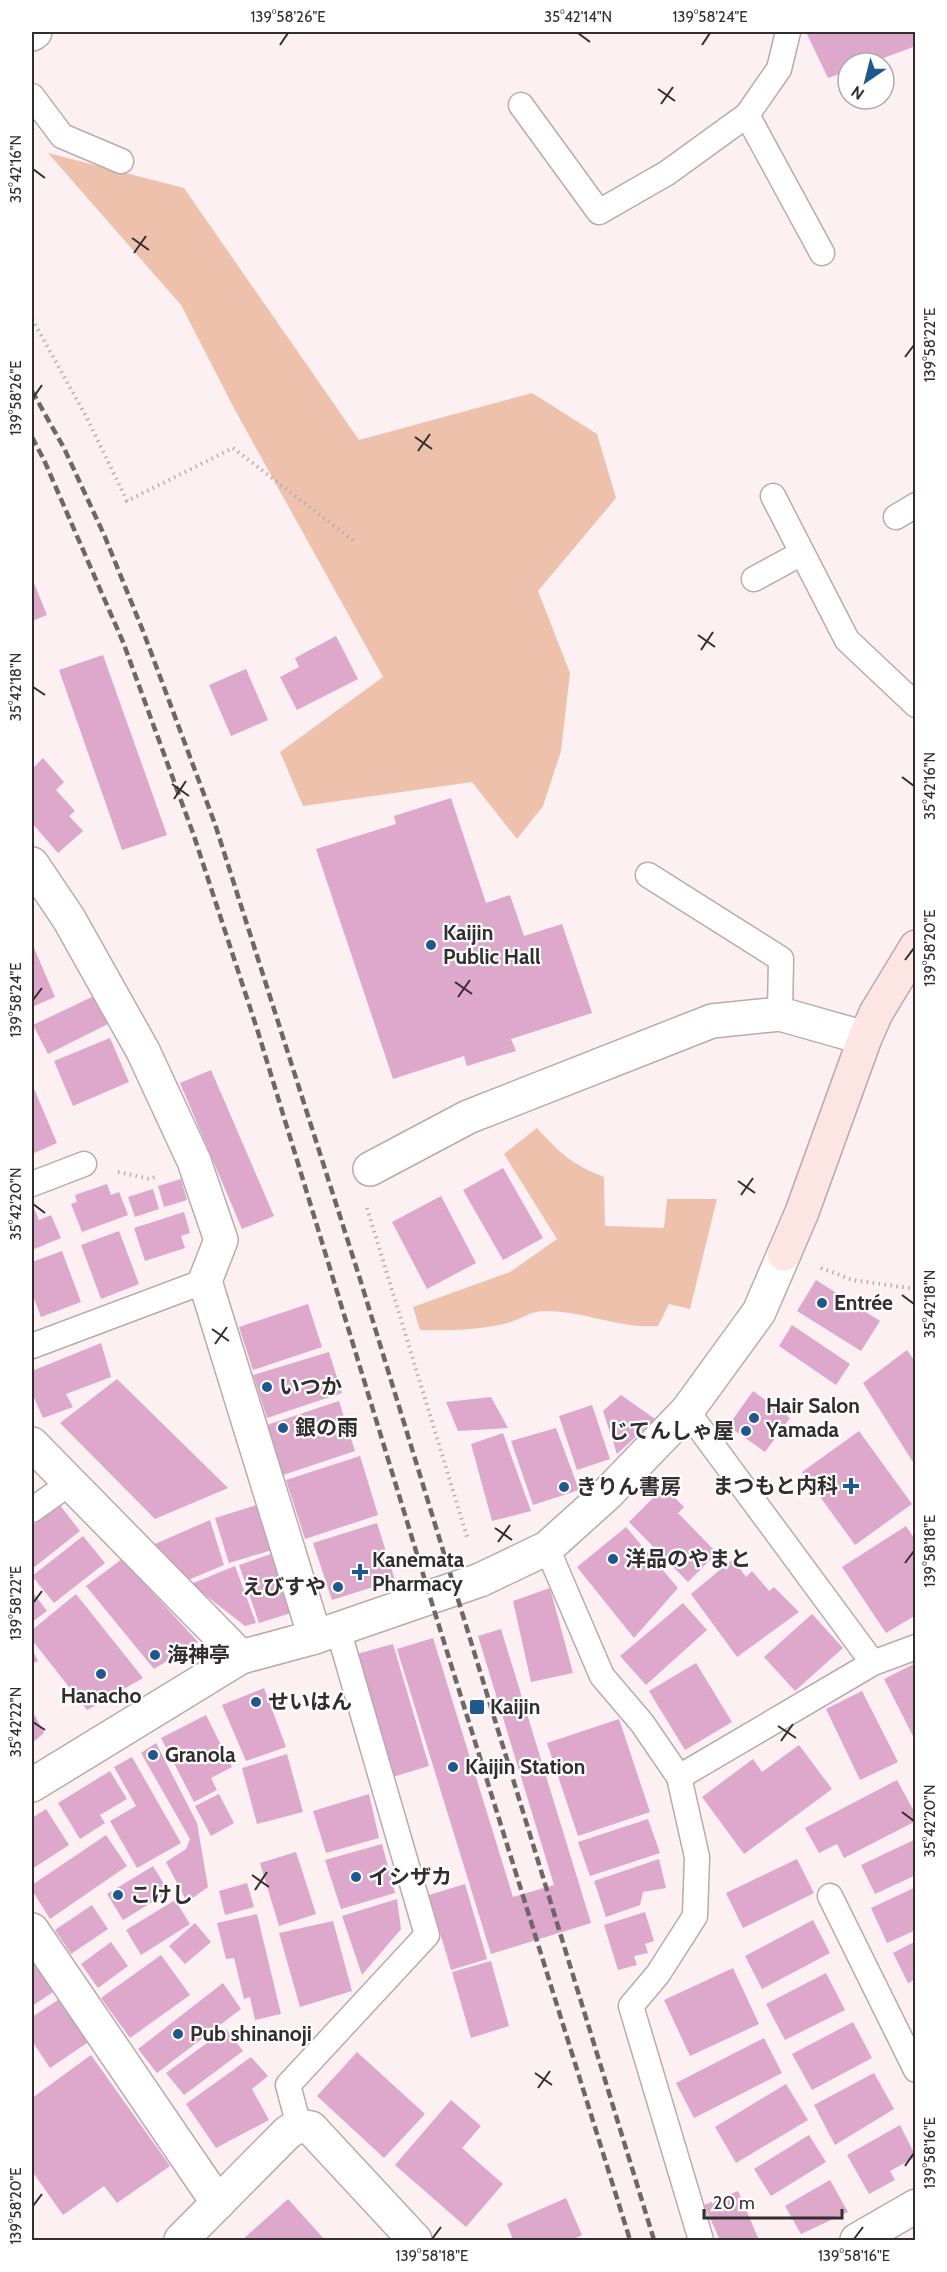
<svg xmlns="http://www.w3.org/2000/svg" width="947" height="2272" font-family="Cabin,'Noto Sans JP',sans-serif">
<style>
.green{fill:#eec1ad}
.building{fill:#dda8cb}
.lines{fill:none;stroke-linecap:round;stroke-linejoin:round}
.lane-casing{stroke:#b7abae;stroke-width:27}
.street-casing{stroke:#b7abae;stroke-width:36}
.secondary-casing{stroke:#b7abae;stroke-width:36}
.path{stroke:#b8aeb0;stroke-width:4;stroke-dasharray:1.5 4.5;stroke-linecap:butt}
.lane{stroke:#fff;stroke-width:24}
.street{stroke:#fff;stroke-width:33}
.secondary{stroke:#fde5e3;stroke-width:33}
.rail{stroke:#6e6668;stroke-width:4.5;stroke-dasharray:9 4.5;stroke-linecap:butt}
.ticks{fill:none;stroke:#322d2f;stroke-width:2}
.poi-dot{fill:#20578f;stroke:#fff;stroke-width:2}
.labels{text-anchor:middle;stroke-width:4.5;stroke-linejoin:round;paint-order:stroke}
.poi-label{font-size:21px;font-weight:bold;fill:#322d2f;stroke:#fff;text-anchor:start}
.neatline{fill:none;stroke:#322d2f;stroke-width:2}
.ticks-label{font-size:15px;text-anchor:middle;fill:#322d2f}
</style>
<rect width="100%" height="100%" fill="#fdf0f3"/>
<g class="green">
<polygon points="48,153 184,188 359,440 532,393 597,434 616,498 538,591 570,673 561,751 543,806 517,839 472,782 303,806 280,752 383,677 236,412 181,305"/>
<path d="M 537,1128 C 561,1154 571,1164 604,1177 L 605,1226 L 664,1228 L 667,1199 L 717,1199 L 690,1309 L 669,1304 L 658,1326 C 619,1329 582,1310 543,1311 C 531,1311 519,1320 508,1323 C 478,1330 450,1331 420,1330 L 413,1307 L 510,1272 L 557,1239 L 504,1154 Z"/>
</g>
<g class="building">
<polygon points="806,32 916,32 916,46 870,63 848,63 848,71 828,78"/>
<polygon points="32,578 47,615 32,621"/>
<polygon points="336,636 358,679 297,710 280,677 299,667 295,658"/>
<polygon points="103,655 167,835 122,850 59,670"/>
<polygon points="246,669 268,720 231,736 209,685"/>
<polygon points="43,758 64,782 56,790 75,811 69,816 83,831 58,853 32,823 32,769"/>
<polygon points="451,798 486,903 510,895 524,936 562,924 592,1013 511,1039 516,1051 467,1066 464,1056 393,1079 316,849 396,824 394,816"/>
<polygon points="32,943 55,997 32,1007"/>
<polygon points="94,996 108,1024 48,1054 33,1025"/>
<polygon points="110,1038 129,1082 73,1106 54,1061"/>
<polygon points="211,1070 274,1216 242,1229 180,1083"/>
<polygon points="32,1084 57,1143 32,1154"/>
<polygon points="503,1168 543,1238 503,1260 463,1190"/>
<polygon points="181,1179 187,1200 164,1207 158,1186"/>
<polygon points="107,1184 111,1195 119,1192 128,1215 82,1232 71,1204 77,1202 75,1195"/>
<polygon points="153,1189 159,1209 135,1217 128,1197"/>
<polygon points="441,1196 476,1263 427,1289 392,1222"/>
<polygon points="32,1203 39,1220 51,1215 61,1238 32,1250"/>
<polygon points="184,1212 190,1233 181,1236 185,1248 145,1261 134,1228"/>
<polygon points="119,1231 139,1284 101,1299 81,1245"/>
<polygon points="62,1251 81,1302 41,1317 32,1293 32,1262"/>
<polygon points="816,1280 880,1321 861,1351 797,1311"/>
<polygon points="308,1304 322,1347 253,1370 239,1327"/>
<polygon points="792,1325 850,1364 836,1385 779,1346"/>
<polygon points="101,1343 111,1377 66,1394 73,1407 43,1418 32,1393 32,1371"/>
<polygon points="907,1350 916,1363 916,1467 863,1383"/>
<polygon points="329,1352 342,1393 267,1418 253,1375"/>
<polygon points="117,1379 228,1488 155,1519 60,1423"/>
<polygon points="753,1391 790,1418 765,1452 728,1426"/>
<polygon points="621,1395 655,1419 617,1454 603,1411"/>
<polygon points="491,1397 508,1428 458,1431 446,1402"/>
<polygon points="339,1401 355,1451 283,1475 267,1425"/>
<polygon points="592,1405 610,1459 577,1470 559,1416"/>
<polygon points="556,1428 579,1490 533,1505 511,1441"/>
<polygon points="859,1431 912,1504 855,1545 802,1472"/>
<polygon points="503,1433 531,1511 492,1521 471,1444"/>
<polygon points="360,1456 378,1515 305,1539 286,1480"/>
<polygon points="664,1487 684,1507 678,1513 717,1553 688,1582 629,1522"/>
<polygon points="59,1504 80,1531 32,1569 32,1526"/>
<polygon points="260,1504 275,1549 229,1563 215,1518"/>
<polygon points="210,1520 224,1565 186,1581 148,1547"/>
<polygon points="377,1523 395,1580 332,1600 313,1543"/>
<polygon points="906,1526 916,1541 916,1615 886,1633 842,1567"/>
<polygon points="626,1527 678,1588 634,1638 577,1567"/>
<polygon points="83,1536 105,1563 54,1603 32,1576"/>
<polygon points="274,1553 294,1612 259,1623 239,1565"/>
<polygon points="122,1559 198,1642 154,1669 86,1586"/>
<polygon points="733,1559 746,1577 752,1571 769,1591 774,1587 799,1612 737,1657 691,1594"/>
<polygon points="235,1566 256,1623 245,1626 191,1584"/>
<polygon points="550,1588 573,1673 531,1682 513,1601"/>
<polygon points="32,1591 47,1611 32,1622"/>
<polygon points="76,1594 143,1678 87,1710 32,1640 32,1630"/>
<polygon points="683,1603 707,1630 646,1685 620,1656"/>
<polygon points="812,1614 843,1648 795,1691 764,1657"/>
<polygon points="501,1629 591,1923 491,1954 397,1649 433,1638 513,1897 554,1885 478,1636"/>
<polygon points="393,1644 429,1766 386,1779 350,1656"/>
<polygon points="32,1649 38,1661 32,1664"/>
<polygon points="696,1663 732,1722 685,1750 649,1691"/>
<polygon points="916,1663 916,1742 884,1679"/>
<polygon points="264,1688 286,1747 246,1761 222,1705"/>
<polygon points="862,1691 898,1762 860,1780 826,1709"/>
<polygon points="32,1710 44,1733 32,1743"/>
<polygon points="206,1715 232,1767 211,1778 217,1790 194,1802 161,1738"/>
<polygon points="619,1719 650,1812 578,1836 547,1743"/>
<polygon points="156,1743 197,1823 208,1887 187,1902 166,1862 186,1849 190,1839 141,1753"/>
<polygon points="799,1745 832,1789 744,1854 702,1797 753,1759 762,1772"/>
<polygon points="287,1754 303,1812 257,1824 242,1768"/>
<polygon points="132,1757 181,1843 137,1868 110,1821 136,1806 114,1767"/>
<polygon points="110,1771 127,1799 100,1815 105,1823 80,1839 58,1803"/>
<polygon points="897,1780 916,1815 916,1821 844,1858 837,1844 819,1853 805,1828"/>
<polygon points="219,1794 234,1823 211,1836 195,1806"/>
<polygon points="369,1794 379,1838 326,1853 313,1811"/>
<polygon points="46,1809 69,1845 32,1869 32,1818"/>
<polygon points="648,1819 660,1853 590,1876 578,1842"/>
<polygon points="106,1835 127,1866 50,1919 32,1890 32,1885"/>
<polygon points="916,1839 916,1875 875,1894 861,1865"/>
<polygon points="382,1844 395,1893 341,1909 325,1860"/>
<polygon points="296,1852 316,1914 279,1926 260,1863"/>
<polygon points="659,1859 666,1888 643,1892 640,1905 606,1917 594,1881"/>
<polygon points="797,1859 814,1893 743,1928 726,1893"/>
<polygon points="153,1866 169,1892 123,1920 107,1894"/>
<polygon points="247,1883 254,1907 225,1915 219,1891"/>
<polygon points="465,1884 487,1959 451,1970 429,1895"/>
<polygon points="916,1887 916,1930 887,1943 871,1908"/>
<polygon points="397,1899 401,1929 362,1975 342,1916"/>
<polygon points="175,1900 190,1924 141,1955 126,1930"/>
<polygon points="92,1905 108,1929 71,1954 55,1930"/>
<polygon points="645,1912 654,1941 645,1944 648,1953 634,1956 637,1965 618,1970 604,1925"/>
<polygon points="257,1914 281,2014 255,2020 250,1997 244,1999 234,1958 226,1959 217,1923"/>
<polygon points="813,1920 830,1953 762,1989 745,1956"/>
<polygon points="333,1921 352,1991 300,2007 279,1933"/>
<polygon points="195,1923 211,1942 185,1964 169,1946"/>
<polygon points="916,1941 916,1979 908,1983 893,1953"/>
<polygon points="111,1942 128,1966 98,1988 81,1964"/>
<polygon points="32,1950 59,1988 32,2006"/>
<polygon points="161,1955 190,1995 130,2038 101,1998"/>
<polygon points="491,1961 509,2026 471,2038 452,1972"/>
<polygon points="733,1968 759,2024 690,2056 664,2000"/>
<polygon points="826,1973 845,2010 785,2040 766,2004"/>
<polygon points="223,1983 241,2009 157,2073 138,2049"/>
<polygon points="64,1996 93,2039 50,2068 32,2041 32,2017"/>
<polygon points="853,2022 872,2058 812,2090 792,2054"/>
<polygon points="226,2029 243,2051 184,2095 166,2073"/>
<polygon points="764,2038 782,2073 694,2118 676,2083"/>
<polygon points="357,2052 425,2114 384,2158 317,2096"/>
<polygon points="91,2055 170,2166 117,2203 104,2186 63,2215 32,2171 32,2098"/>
<polygon points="251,2057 268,2076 252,2089 269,2120 216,2148 186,2104"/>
<polygon points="874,2073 894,2109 835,2145 814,2105"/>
<polygon points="786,2084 808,2120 736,2163 715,2127"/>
<polygon points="451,2100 481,2126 462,2148 503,2184 466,2227 395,2165"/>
<polygon points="900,2125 916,2157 890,2171 895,2180 869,2194 847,2155"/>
<polygon points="809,2135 826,2162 771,2196 754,2169"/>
<polygon points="830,2180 848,2212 801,2234 785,2206"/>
<polygon points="738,2191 759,2240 720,2240 704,2205"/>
<polygon points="566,2198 582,2235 572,2240 513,2240 507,2224"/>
<polygon points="288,2199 325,2240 242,2240"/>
</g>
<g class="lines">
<defs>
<g id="lane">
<polyline points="32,96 62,136 121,161"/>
<polyline points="521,105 599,212 667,173 747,115 779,69 788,32"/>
<polyline points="747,115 822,253"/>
<polyline points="773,496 847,640 916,705"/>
<polyline points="896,517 916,505"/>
<polyline points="754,579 802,553"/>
<polyline points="648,875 781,959 780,1014"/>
<polyline points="32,1184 84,1164"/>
<polyline points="32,1346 205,1281"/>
<polyline points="687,1411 873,1663"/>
<polyline points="32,1510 70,1483"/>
<polyline points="547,1548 602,1676 642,1723 679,1777 697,1857 695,1916 658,1974 631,2006 701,2240"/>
<polyline points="679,1777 873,1663 916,1647"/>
<polyline points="830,1896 916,2070"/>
<polyline points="299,2126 288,2085 427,1935 338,1629"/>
</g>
<g id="street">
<polyline points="32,34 35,32"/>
<polyline points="32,864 69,919 143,1051 194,1161 221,1240 205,1281 315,1637"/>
<polyline points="370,1169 468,1117 712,1021 780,1014 865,1038"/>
<polyline points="32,1444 241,1657"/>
<polyline points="32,1785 241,1657 315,1637 480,1580 547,1548 607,1494 687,1411 759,1312 784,1254"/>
<polyline points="32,1930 218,2203"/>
<polyline points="181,2240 288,2132 299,2126 311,2128 415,2240"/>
<polyline points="857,2240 916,2206"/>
</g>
<polyline id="secondary" points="784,1254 802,1212 865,1038 876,1013 916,947"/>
</defs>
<use href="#lane" class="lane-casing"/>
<use href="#street" class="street-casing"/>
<use href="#secondary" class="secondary-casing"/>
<g class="path">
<polyline points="32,319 86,416 127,501 233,448 355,542"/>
<polyline points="118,1172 150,1179 157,1176"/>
<polyline points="367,1208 468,1540"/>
<polyline points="821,1268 853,1280 916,1289"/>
</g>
<use href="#lane" class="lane"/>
<use href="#street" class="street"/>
<use href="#secondary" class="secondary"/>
<g class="rail">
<polyline points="32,391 64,448 105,537 143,631 215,824 360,1279 654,2240"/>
<polyline points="32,437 44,460 123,642 194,836 258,1032 430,1597 630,2240"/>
</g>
</g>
<path class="ticks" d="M 578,33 L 590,42M 280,45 L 288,33M 702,45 L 710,33M 658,89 L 675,101M 661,104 L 673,87M 33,169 L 45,178M 132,238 L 149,250M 134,253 L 146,236M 905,357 L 914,345M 33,398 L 42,385M 415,437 L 432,449M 418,451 L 430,434M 698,635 L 715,647M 701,650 L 713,632M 33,687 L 45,695M 902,777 L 914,786M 172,784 L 189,796M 174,799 L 186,781M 905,960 L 914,948M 455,982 L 472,994M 458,997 L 470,980M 33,1000 L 42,988M 738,1181 L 755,1193M 741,1195 L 753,1178M 33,1204 L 45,1213M 902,1295 L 914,1304M 212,1329 L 229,1341M 215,1344 L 227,1327M 495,1528 L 512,1540M 498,1542 L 510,1525M 905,1563 L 914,1551M 33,1603 L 42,1591M 33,1722 L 45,1730M 778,1726 L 796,1738M 781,1741 L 793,1724M 902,1812 L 914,1821M 252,1875 L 269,1887M 255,1890 L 267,1872M 535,2073 L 552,2085M 538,2088 L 550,2071M 905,2166 L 914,2153M 33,2206 L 42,2194M 432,2239 L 441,2227M 854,2239 L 863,2227"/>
<g class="poi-dot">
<circle cx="431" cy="945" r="6"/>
<circle cx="822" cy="1303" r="6"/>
<circle cx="267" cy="1387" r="6"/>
<circle cx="754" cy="1418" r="6"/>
<circle cx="283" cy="1428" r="6"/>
<circle cx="746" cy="1431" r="6"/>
<path d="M848 1477h6v6h6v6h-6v6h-6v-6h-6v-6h6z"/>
<circle cx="564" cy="1487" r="6"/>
<circle cx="613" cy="1559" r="6"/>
<path d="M357 1563h6v6h6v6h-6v6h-6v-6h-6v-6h6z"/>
<circle cx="338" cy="1587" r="6"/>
<circle cx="155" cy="1655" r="6"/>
<circle cx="101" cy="1674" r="6"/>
<circle cx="256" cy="1702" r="6"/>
<rect x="469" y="1699" width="16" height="16" rx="3"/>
<circle cx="153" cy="1755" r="6"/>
<circle cx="453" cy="1767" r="6"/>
<circle cx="356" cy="1877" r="6"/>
<circle cx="118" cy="1895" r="6"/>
<circle cx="178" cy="2034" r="6"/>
</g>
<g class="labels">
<g class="poi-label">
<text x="443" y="940">Kaijin<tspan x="443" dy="24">Public Hall</tspan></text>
<text x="834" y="1310">Entrée</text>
<text x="279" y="1394">いつか</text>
<text x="766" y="1413">Hair Salon<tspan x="766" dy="24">Yamada</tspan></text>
<text x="295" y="1435">銀の雨</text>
<text x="734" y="1438" text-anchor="end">じてんしゃ屋</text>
<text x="838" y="1493" text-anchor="end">まつもと内科</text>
<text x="576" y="1494">きりん書房</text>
<text x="625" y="1566">洋品のやまと</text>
<text x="372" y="1567">Kanemata<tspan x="372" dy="24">Pharmacy</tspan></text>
<text x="326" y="1594" text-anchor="end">えびすや</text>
<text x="167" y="1662">海神亭</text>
<text x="101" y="1703" text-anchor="middle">Hanacho</text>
<text x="268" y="1709">せいはん</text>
<text x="490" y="1714">Kaijin</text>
<text x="165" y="1762">Granola</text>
<text x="465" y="1774">Kaijin Station</text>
<text x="368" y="1884">イシザカ</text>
<text x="130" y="1902">こけし</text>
<text x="190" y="2041">Pub shinanoji</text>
</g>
</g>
<rect width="947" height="2272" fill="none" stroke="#ffffff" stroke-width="66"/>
<g transform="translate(866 81) rotate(215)"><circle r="28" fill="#ffffff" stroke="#adabac" stroke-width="1.5"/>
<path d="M0-4.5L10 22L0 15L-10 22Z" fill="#20578f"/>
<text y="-9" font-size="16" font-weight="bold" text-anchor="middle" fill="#322d2f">N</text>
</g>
<path d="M704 2209v9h138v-9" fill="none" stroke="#322d2f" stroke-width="3"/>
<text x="713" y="2209" font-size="18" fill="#322d2f" stroke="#ffffff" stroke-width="4.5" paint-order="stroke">20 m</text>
<rect x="33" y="33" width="881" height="2206" class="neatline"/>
<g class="ticks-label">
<text x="288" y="22">139°58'26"E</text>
<text x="578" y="22">35°42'14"N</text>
<text x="710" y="22">139°58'24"E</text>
<text transform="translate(16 169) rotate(-90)" y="5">35°42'16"N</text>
<text transform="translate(930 345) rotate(-90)" y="5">139°58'22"E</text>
<text transform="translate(16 398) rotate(-90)" y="5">139°58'26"E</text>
<text transform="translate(16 687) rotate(-90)" y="5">35°42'18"N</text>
<text transform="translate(930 786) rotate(-90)" y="5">35°42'16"N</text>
<text transform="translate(930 948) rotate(-90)" y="5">139°58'20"E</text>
<text transform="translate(16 1000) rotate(-90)" y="5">139°58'24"E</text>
<text transform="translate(16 1204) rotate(-90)" y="5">35°42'20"N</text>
<text transform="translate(930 1304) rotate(-90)" y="5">35°42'18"N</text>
<text transform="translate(930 1551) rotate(-90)" y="5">139°58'18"E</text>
<text transform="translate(16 1603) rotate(-90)" y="5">139°58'22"E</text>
<text transform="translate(16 1722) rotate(-90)" y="5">35°42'22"N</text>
<text transform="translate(930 1821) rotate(-90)" y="5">35°42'20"N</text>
<text transform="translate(930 2153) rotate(-90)" y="5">139°58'16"E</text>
<text transform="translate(16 2206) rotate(-90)" y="5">139°58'20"E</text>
<text x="432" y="2261">139°58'18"E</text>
<text x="854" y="2261">139°58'16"E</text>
</g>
</svg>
